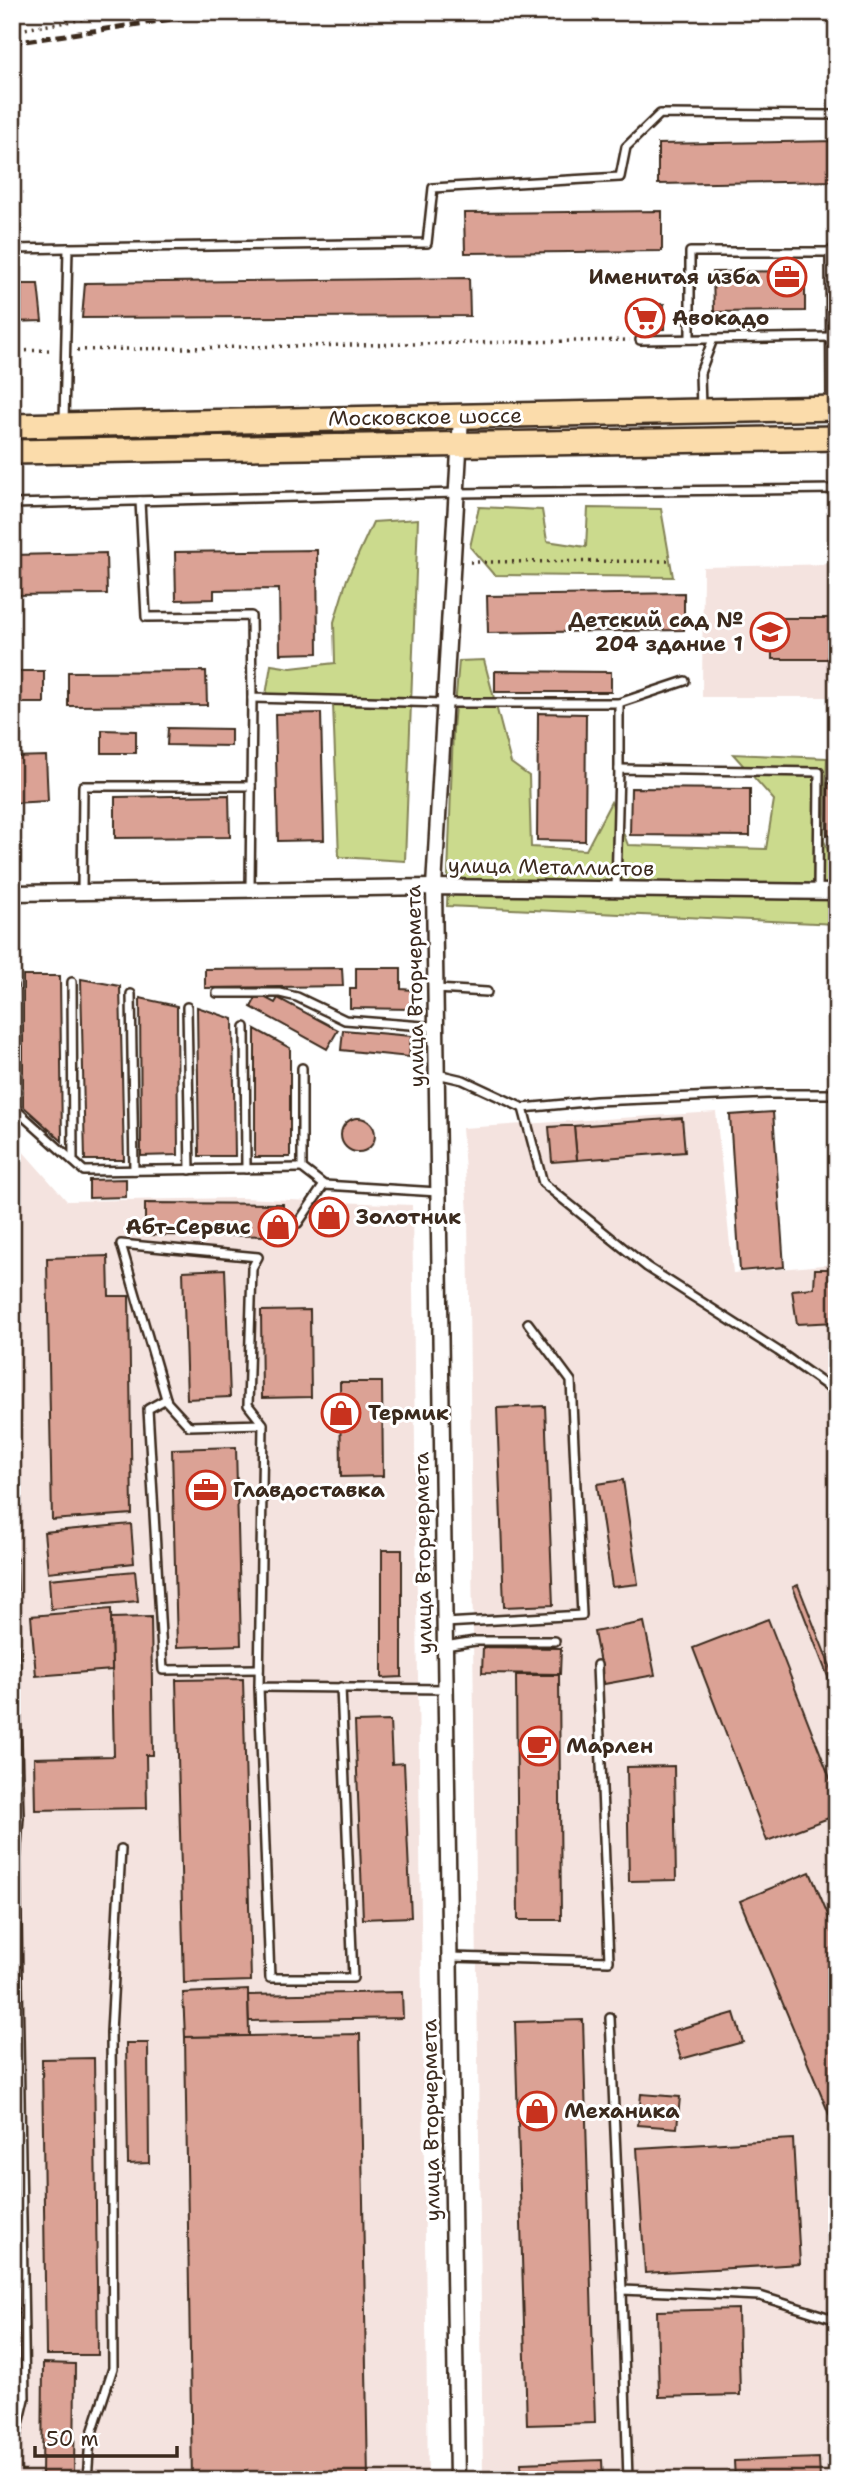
<svg xmlns="http://www.w3.org/2000/svg" width="849" height="2492" font-family="'Shantell Sans',sans-serif">
<style>
.built{fill:#f4e3df}
.green{fill:#cbda8d;stroke:#838256;stroke-width:2}
.building{fill:#dba295;stroke:#3b2a1e;stroke-width:2}
.lines{fill:none;stroke-linecap:round;stroke-linejoin:round}
.service-casing{stroke:#3b2a1e;stroke-width:12}
.minor-casing{stroke:#3b2a1e;stroke-width:19}
.primary-casing{stroke:#3b2a1e;stroke-width:28}
.path{stroke:#3b2a1e;stroke-width:3.5;stroke-dasharray:2 5;stroke-linecap:butt}
.service{stroke:#fff;stroke-width:7}
.minor{stroke:#fff;stroke-width:14}
.primary{stroke:#fbdcab;stroke-width:23}
.rail{stroke:#3b2a1e;stroke-width:5;stroke-dasharray:10 5;stroke-linecap:butt}
.labels{text-anchor:middle;stroke-width:6;stroke-linejoin:round;paint-order:stroke}
.poi-label{font-size:21px;font-weight:bold;fill:#3b2a1e;stroke:#fff;text-anchor:start}
.street-label{font-size:21px;fill:#3b2a1e;stroke:#fff}
</style>
<rect width="100%" height="100%" fill="#fff"/>
<filter id="ink" filterUnits="userSpaceOnUse"><feTurbulence type="fractalNoise" baseFrequency=".0143" numOctaves="2"/><feDisplacementMap in="SourceGraphic" scale="14" xChannelSelector="R" yChannelSelector="G"/><feConvolveMatrix kernelMatrix="1 2 1 2 8 2 1 2 1" color-interpolation-filters="sRGB"/></filter>
<g filter="url(#ink)">
<g class="built">
<polygon points="837,564 837,697 702,697 703,567"/>
<polygon points="716,1112 733,1273 835,1264 837,1270 837,2480 483,2480 468,1214 462,1128"/>
<polygon points="12,1139 67,1201 240,1198 412,1205 428,2480 12,2480"/>
</g>
<g class="green">
<polygon points="479,507 542,510 547,541 586,547 588,508 661,509 673,577 494,575 470,547"/>
<polygon points="418,519 405,861 339,857 333,704 265,701 271,665 291,668 335,663 334,622 347,579 373,522"/>
<polygon points="484,660 511,763 529,776 531,847 586,850 611,802 628,845 766,849 774,800 733,754 827,758 824,841 828,850 837,858 837,924 447,906 453,729 459,661"/>
</g>
<g class="building">
<polygon points="837,141 837,181 658,184 658,144"/>
<polygon points="662,211 662,251 465,253 464,213"/>
<polygon points="805,271 805,311 714,312 713,272"/>
<polygon points="469,278 470,316 82,318 85,283"/>
<polygon points="12,284 38,284 42,321 12,322"/>
<polygon points="664,304 664,329 632,330 631,305"/>
<polygon points="317,550 318,653 280,654 279,589 214,590 214,599 176,600 175,552"/>
<polygon points="106,553 107,594 12,595 12,555"/>
<polygon points="684,593 684,630 488,633 487,596"/>
<rect x="12" y="616" width="4" height="44"/>
<rect x="772" y="618" width="65" height="41"/>
<rect x="12" y="671" width="32" height="32"/>
<polygon points="206,671 207,705 68,706 68,672"/>
<polygon points="495,671 611,672 611,692 495,692"/>
<polygon points="321,713 324,840 278,841 275,714"/>
<polygon points="538,713 586,714 585,841 537,840"/>
<polygon points="168,728 231,729 231,746 167,745"/>
<polygon points="102,730 136,731 136,753 102,753"/>
<polygon points="46,756 48,801 12,803 12,757"/>
<polygon points="828,783 837,784 837,835 827,835"/>
<polygon points="631,788 750,789 750,836 630,835"/>
<polygon points="229,795 230,837 115,838 115,797"/>
<polygon points="342,968 343,986 205,988 205,969"/>
<polygon points="356,968 401,968 401,989 413,990 412,1009 350,1008 350,989 356,989"/>
<polygon points="23,976 60,976 62,1141 23,1106"/>
<polygon points="81,979 120,986 124,1160 85,1160"/>
<polygon points="258,994 275,1003 278,998 338,1030 327,1049 251,1007"/>
<polygon points="140,998 177,1006 178,1155 141,1156"/>
<polygon points="197,1007 233,1019 235,1156 199,1156"/>
<polygon points="255,1029 290,1048 290,1157 255,1157"/>
<polygon points="343,1030 411,1036 409,1057 341,1050"/>
<polygon points="773,1112 784,1267 740,1271 730,1115"/>
<circle cx="358" cy="1135" r="17"/>
<polygon points="682,1118 685,1152 577,1160 574,1126"/>
<polygon points="564,1126 574,1126 577,1160 552,1162 549,1127"/>
<polygon points="126,1179 126,1197 89,1198 89,1180"/>
<polygon points="145,1203 283,1204 283,1236 145,1235"/>
<rect x="320" y="1210" width="17" height="15"/>
<polygon points="108,1256 109,1296 129,1296 132,1514 52,1520 47,1258"/>
<polygon points="225,1269 230,1397 187,1399 183,1271"/>
<polygon points="815,1269 835,1269 837,1322 797,1324 792,1290 814,1288"/>
<polygon points="310,1310 311,1397 262,1398 261,1311"/>
<polygon points="340,1382 382,1382 383,1476 341,1477"/>
<polygon points="545,1406 553,1605 504,1607 497,1408"/>
<polygon points="236,1447 241,1645 177,1647 172,1449"/>
<polygon points="623,1480 638,1584 612,1587 597,1484"/>
<polygon points="131,1524 134,1563 48,1572 44,1532"/>
<polygon points="382,1550 402,1550 402,1677 382,1678"/>
<polygon points="135,1571 138,1601 51,1609 49,1579"/>
<polygon points="798,1585 837,1684 837,1700 793,1587"/>
<polygon points="111,1609 112,1670 36,1676 31,1616"/>
<polygon points="151,1617 153,1755 146,1755 147,1808 35,1810 34,1758 114,1756 111,1618"/>
<polygon points="768,1619 837,1796 837,1815 767,1841 693,1648"/>
<polygon points="644,1622 655,1675 604,1684 594,1632"/>
<polygon points="483,1647 561,1648 560,1674 482,1673"/>
<polygon points="516,1675 559,1675 561,1920 518,1920"/>
<polygon points="243,1679 251,1981 184,1983 176,1680"/>
<polygon points="390,1721 392,1764 404,1763 411,1917 363,1919 355,1722"/>
<polygon points="674,1766 676,1880 629,1881 627,1767"/>
<polygon points="810,1872 837,1936 837,2133 740,1901"/>
<polygon points="248,1990 249,2036 185,2037 183,1993"/>
<polygon points="402,1992 403,2018 249,2021 248,1995"/>
<polygon points="734,2013 743,2042 681,2059 672,2031"/>
<polygon points="583,2020 595,2423 527,2425 515,2022"/>
<polygon points="360,2034 368,2480 192,2480 185,2037"/>
<polygon points="126,2043 148,2043 149,2163 128,2164"/>
<polygon points="94,2058 98,2355 46,2355 42,2059"/>
<polygon points="641,2094 680,2097 677,2128 638,2125"/>
<polygon points="793,2139 800,2264 645,2273 637,2148"/>
<polygon points="738,2309 740,2395 659,2397 657,2311"/>
<polygon points="43,2363 75,2364 74,2480 42,2480"/>
<polygon points="819,2458 820,2480 735,2480 734,2461"/>
<polygon points="602,2460 603,2480 522,2480 521,2463"/>
</g>
<g class="lines">
<defs>
<g id="service">
<polyline points="12,249 68,248"/>
<polyline points="690,339 690,252 830,252"/>
<polyline points="640,340 831,337"/>
<polyline points="831,406 830,252 837,245"/>
<polyline points="701,409 700,373 713,339"/>
<polyline points="64,421 68,248 427,243 433,188 620,177 626,147 660,114 837,115"/>
<polyline points="140,501 146,617 251,616 252,698 445,703 619,703 619,769"/>
<polyline points="12,504 458,493 837,489"/>
<polyline points="619,703 685,681"/>
<polyline points="616,888 619,769 819,772 818,891"/>
<polyline points="250,889 252,698"/>
<polyline points="82,892 83,786 251,786"/>
<polyline points="72,982 73,1161"/>
<polyline points="436,989 487,992"/>
<polyline points="217,993 280,993 297,997 345,1020 436,1027"/>
<polyline points="131,994 134,1170"/>
<polyline points="12,1006 13,986"/>
<polyline points="187,1007 190,1170"/>
<polyline points="245,1027 246,1169"/>
<polyline points="302,1068 302,1168 324,1185 438,1192"/>
<polyline points="437,1074 463,1080 523,1108 596,1101 766,1094 837,1094"/>
<polyline points="12,1106 84,1171 302,1168"/>
<polyline points="523,1108 543,1183 647,1267 778,1351 837,1393"/>
<polyline points="837,1160 837,1169"/>
<polyline points="298,1223 324,1185"/>
<polyline points="166,1399 148,1409 163,1670 259,1669"/>
<polyline points="263,1424 248,1405 252,1268 258,1257 121,1244 167,1402 189,1426 263,1424 259,1687 445,1689"/>
<polyline points="12,1560 19,1817"/>
<polyline points="445,1623 582,1615 571,1381 528,1323"/>
<polyline points="445,1646 475,1641 555,1641"/>
<polyline points="259,1687 270,1978 353,1978 341,1687"/>
<polyline points="12,1816 19,1817 16,1859 25,2399 17,2433 12,2439"/>
<polyline points="450,1957 609,1961 597,1665"/>
<polyline points="610,2018 622,2290 760,2296 837,2320"/>
<polyline points="622,2290 628,2480"/>
<polyline points="87,2480 90,2439 113,2368 111,2032 121,1849"/>
</g>
<g id="minor">
<polyline points="12,893 434,887 837,892"/>
<polyline points="457,2480 434,887 461,417"/>
</g>
<g id="primary">
<polyline points="12,426 837,408"/>
<polyline points="12,452 837,438"/>
</g>
</defs>
<use href="#service" class="service-casing"/>
<use href="#minor" class="minor-casing"/>
<use href="#primary" class="primary-casing"/>
<g class="path">
<polyline points="12,31 127,12"/>
<polyline points="77,350 630,340"/>
<polyline points="12,351 52,350"/>
<polyline points="470,562 669,561"/>
</g>
<use href="#service" class="service"/>
<use href="#minor" class="minor"/>
<use href="#primary" class="primary"/>
<polyline class="rail" points="12,43 219,12"/>
</g>
</g>
<defs>
<symbol id="office-ring" viewBox="-11 -11 22 22"><circle r="9.5" fill="#fff" stroke="#c8321e" stroke-width="1.5"/><path d="M-6-3h4V-5.5h4V-3h4V5H-6ZM-1-4.5V-3h2v-1.5ZM-6 0V1H6V0Z" fill="#c8321e"/></symbol>
<symbol id="supermarket-ring" viewBox="-11 -11 22 22"><circle r="9.5" fill="#fff" stroke="#c8321e" stroke-width="1.5"/><path d="M-6-5.5h2.5l.6 2H6L4.5 2H-2.5L-4.4-4H-6ZM-1.5 3.2a1.3 1.3 0 1 0 .1 0ZM3 3.2a1.3 1.3 0 1 0 .1 0Z" fill="#c8321e"/></symbol>
<symbol id="school-ring" viewBox="-11 -11 22 22"><circle r="9.5" fill="#fff" stroke="#c8321e" stroke-width="1.5"/><path d="M0-5L7-2L0 1L-7-2ZM-4 1L0 2.5L4 1V4Q0 6-4 4Z" fill="#c8321e"/></symbol>
<symbol id="shop-ring" viewBox="-11 -11 22 22"><circle r="9.5" fill="#fff" stroke="#c8321e" stroke-width="1.5"/><path d="M-5-2.5h2.3a2.7 3.5 0 0 1 5.4 0H5L5.5 6h-11ZM-1.5-2.5h3a1.5 2.3 0 0 0-3 0Z" fill="#c8321e"/></symbol>
<symbol id="cafe-ring" viewBox="-11 -11 22 22"><circle r="9.5" fill="#fff" stroke="#c8321e" stroke-width="1.5"/><path d="M-5.5-4.5H6V0H3Q3 3.5 0 3.5H-2.5Q-5.5 3.5-5.5 0ZM3-3.2v2h1.7v-2ZM-6 4.5H4V6H-6Z" fill="#c8321e"/></symbol>
</defs>
<g fill-rule="evenodd">
<use href="#office-ring" x="765" y="255" width="44" height="44"/>
<use href="#supermarket-ring" x="623" y="296" width="44" height="44"/>
<use href="#school-ring" x="748" y="610" width="44" height="44"/>
<use href="#shop-ring" x="307" y="1195" width="44" height="44"/>
<use href="#shop-ring" x="256" y="1205" width="44" height="44"/>
<use href="#shop-ring" x="319" y="1391" width="44" height="44"/>
<use href="#office-ring" x="184" y="1468" width="44" height="44"/>
<use href="#cafe-ring" x="517" y="1724" width="44" height="44"/>
<use href="#shop-ring" x="515" y="2089" width="44" height="44"/>
</g>
<g class="labels">
<g class="poi-label">
<text x="760" y="284" text-anchor="end">Именитая изба</text>
<text x="672" y="325">Авокадо</text>
<text x="743" y="627" text-anchor="end">Детский сад №<tspan x="743" dy="24">204 здание 1</tspan></text>
<text x="356" y="1224">Золотник</text>
<text x="251" y="1234" text-anchor="end">Абт-Сервис</text>
<text x="368" y="1420">Термик</text>
<text x="233" y="1497">Главдоставка</text>
<text x="566" y="1753">Марлен</text>
<text x="564" y="2118">Механика</text>
</g>
<g class="street-label">
<text transform="translate(425 417) rotate(-1)" y="7">Московское шоссе</text>
<text transform="translate(551 867) rotate(1)" y="7">улица Металлистов</text>
<text transform="translate(415 986) rotate(-91)" y="7">улица Вторчермета</text>
<text transform="translate(423 1553) rotate(-91)" y="7">улица Вторчермета</text>
<text transform="translate(431 2120) rotate(-91)" y="7">улица Вторчермета</text>
</g>
</g>
<rect width="849" height="2492" fill="none" stroke="#fff" stroke-width="42"/>
<rect x="21" y="21" width="807" height="2450" fill="none" stroke="#3b2a1e" stroke-width="2.5" filter="url(#ink)"/>
<path d="M35 2446v10h142v-10" fill="none" stroke="#3b2a1e" stroke-width="3.5"/>
<text x="46" y="2446" font-size="21" fill="#3b2a1e" stroke="#ffffff" stroke-width="5" paint-order="stroke">50 m</text>
</svg>
